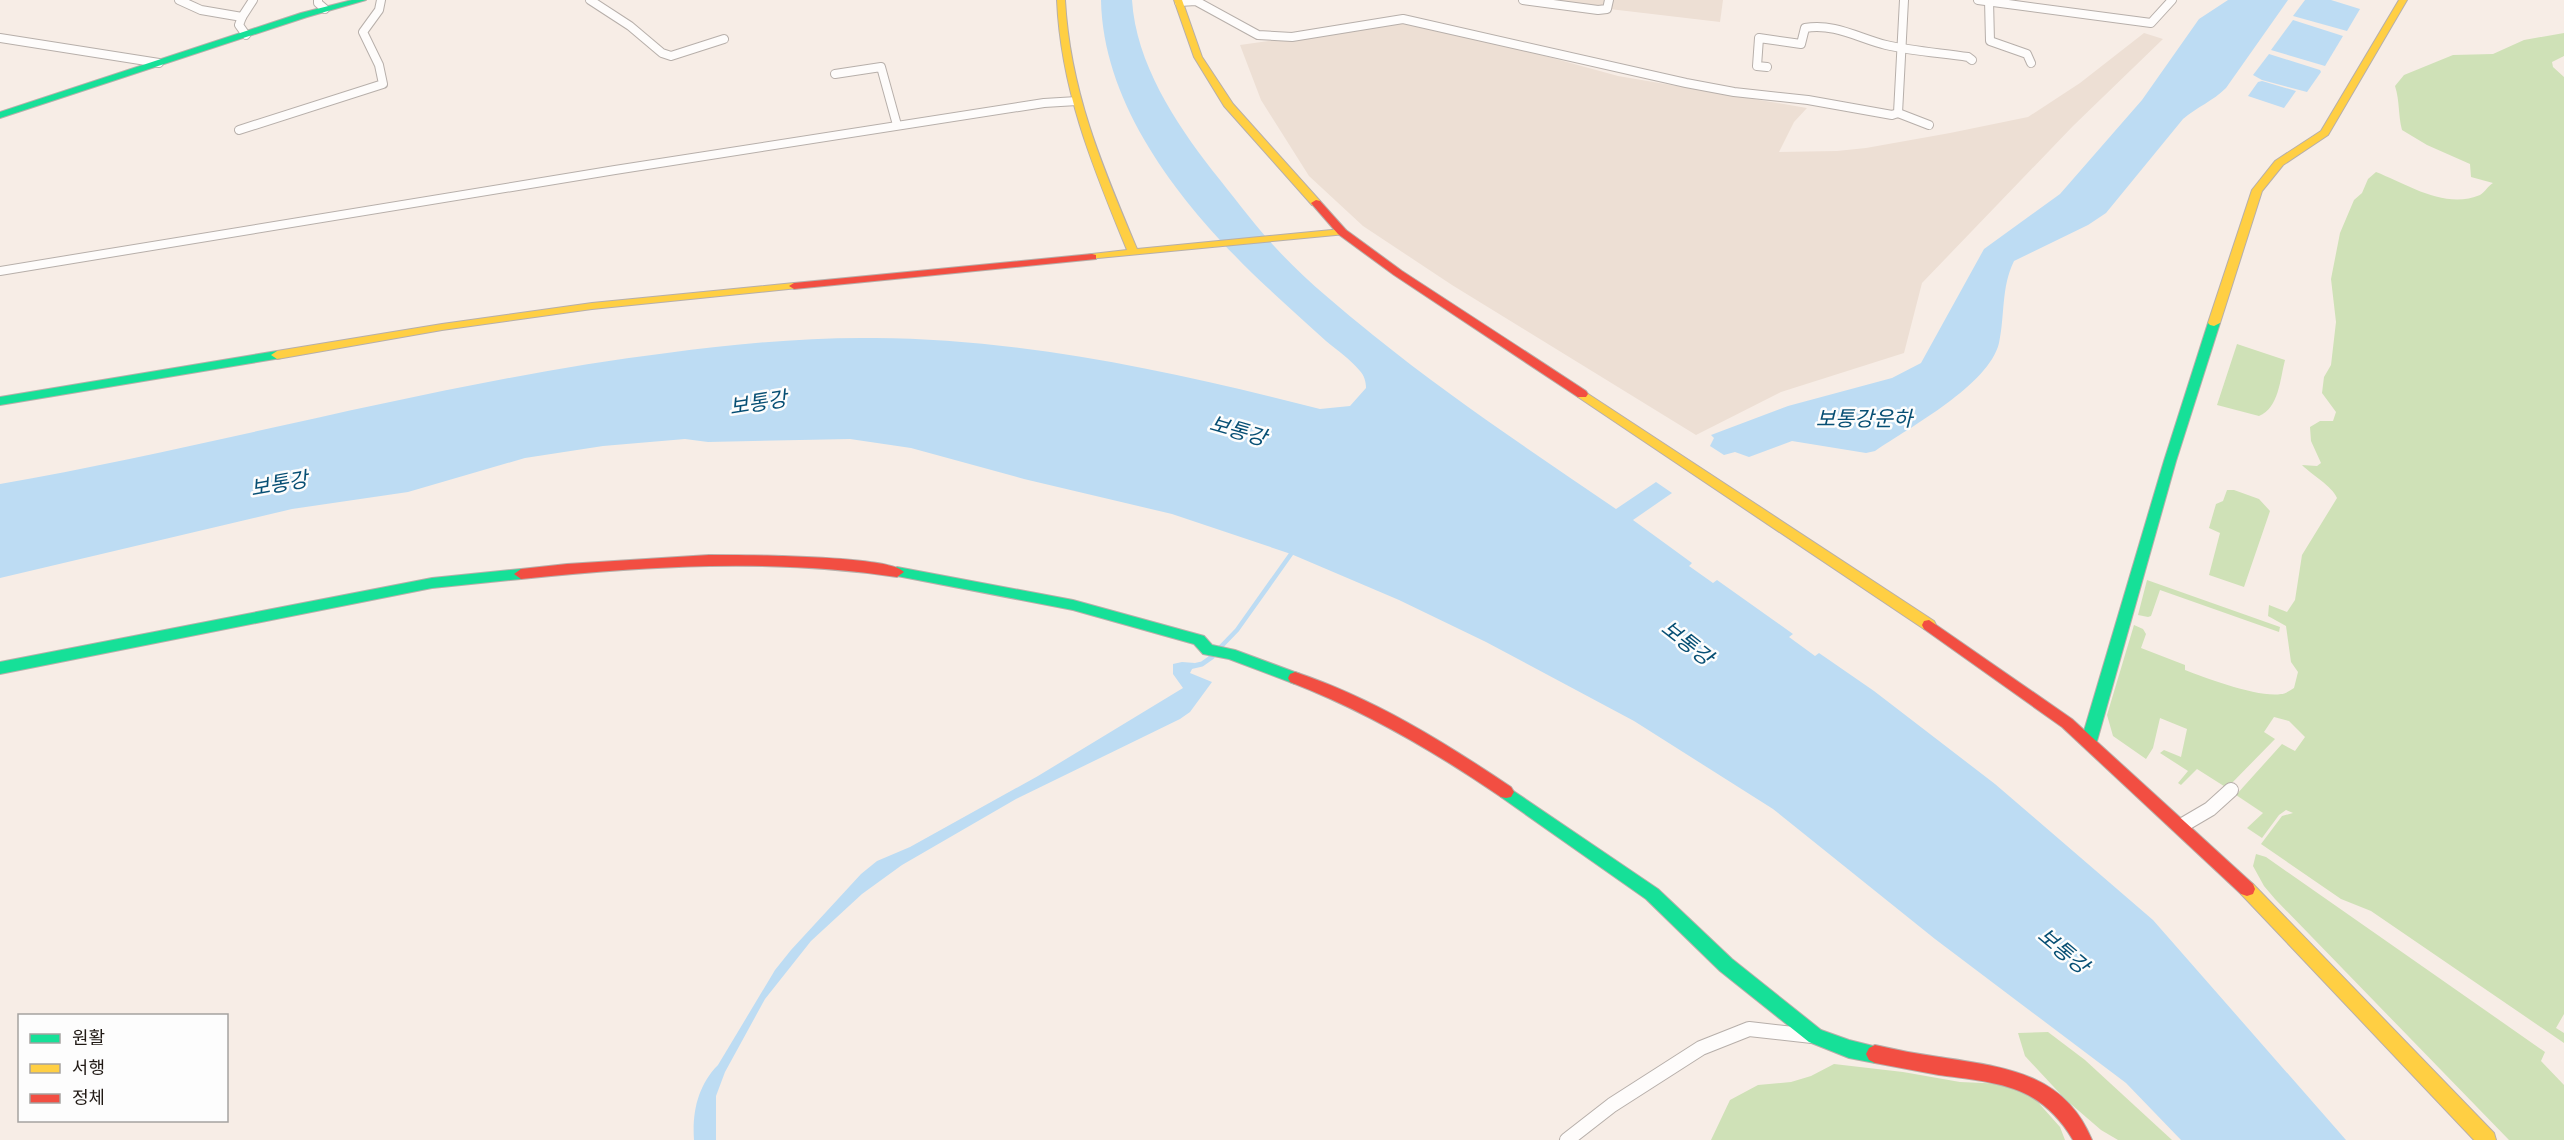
<svg xmlns="http://www.w3.org/2000/svg" width="2564" height="1140" font-family="Karla,'Noto Sans KR',sans-serif">
<style>
.industrial{fill:#eddfd4}
.green{fill:#cfe1b7}
.water{fill:#bddcf3}
.lines{fill:none;stroke-linecap:round;stroke-linejoin:round}
.stream-far1{stroke:#bddcf3;stroke-width:4.5}
.stream{stroke:#bddcf3;stroke-width:5}
.street-far1-casing{stroke:#b7afaa;stroke-width:10}
.street-casing{stroke:#b7afaa;stroke-width:16}
.fast-casing{stroke:#b7afaa;stroke-width:2}
.slow-casing{stroke:#b7afaa;stroke-width:2}
.jam-casing{stroke:#b7afaa;stroke-width:2}
.street-far1{stroke:#fefcfb;stroke-width:8}
.street{stroke:#fefcfb;stroke-width:14}
.fast{fill:#16e098;fill-rule:evenodd}
.slow{fill:#ffcf43;fill-rule:evenodd}
.jam{fill:#f24e42;fill-rule:evenodd}
.labels{text-anchor:middle;stroke-width:5;stroke-linejoin:round;paint-order:stroke}
.water-label{font-size:21px;font-style:italic;fill:#074f74;stroke:#fdfdfd}
</style>
<rect width="100%" height="100%" fill="#f7ede6"/>
<g class="industrial">
<polygon points="1533,0 1723,0 1720,22"/>
<polygon points="1398,23 1516,48 1618,76 1807,108 1794,122 1779,152 1837,151 1866,148 1950,133 2028,117 2080,83 2144,33 2163,39 2073,126 1922,283 1904,353 1781,392 1696,435 1452,285 1363,226 1309,176 1261,100 1240,45"/>
</g>
<g class="green">
<path d="M 2564,33 L 2564,56 L 2552,62 L 2553,67 L 2564,77 L 2564,1014 L 2556,1028 L 2564,1033 L 2564,1043 L 2371,911 L 2341,899 L 2261,844 L 2282,816 L 2293,813 L 2286,810 L 2279,815 L 2262,838 L 2247,828 L 2263,813 L 2236,795 L 2282,744 L 2295,751 L 2305,737 L 2289,721 L 2274,717 L 2264,732 L 2275,739 L 2227,788 L 2197,769 L 2181,785 L 2178,783 L 2188,771 L 2160,753 L 2164,750 L 2181,757 L 2187,729 L 2160,718 L 2153,748 L 2146,759 L 2113,736 L 2107,715 L 2134,625 L 2143,629 L 2146,634 L 2141,648 L 2185,665 L 2185,670 C 2206,678 2259,698 2281,694 C 2285,694 2291,690 2294,688 L 2298,672 L 2291,662 L 2286,626 L 2268,616 L 2269,605 L 2287,612 L 2295,600 L 2302,555 L 2337,498 C 2332,486 2312,475 2302,465 L 2317,466 L 2321,463 L 2311,441 L 2310,427 L 2320,421 L 2333,421 L 2336,412 L 2322,393 L 2324,377 L 2331,365 L 2336,322 L 2331,279 L 2340,233 L 2354,200 L 2362,193 L 2368,179 L 2376,172 C 2407,184 2445,210 2480,195 C 2485,192 2488,186 2493,183 L 2471,177 L 2470,164 L 2427,145 L 2402,130 C 2398,115 2400,102 2395,86 L 2404,75 L 2453,55 L 2493,54 L 2524,40 Z"/>
<path d="M 2237,344 L 2285,360 C 2280,379 2279,408 2259,416 L 2217,405 Z"/>
<polygon points="2227,490 2234,490 2259,499 2270,511 2244,587 2209,575 2220,533 2209,528 2216,504 2223,501"/>
<polygon points="2147,580 2280,627 2279,632 2160,590 2151,616 2148,617 2138,615"/>
<polygon points="2256,854 2266,857 2545,1052 2541,1061 2564,1085 2564,1140 2509,1140 2275,899 2264,886 2253,866"/>
<polygon points="2048,1032 2085,1060 2172,1140 2118,1140 2101,1130 2065,1099 2025,1056 2018,1033"/>
<polygon points="1834,1064 1903,1072 1960,1082 2006,1084 2036,1100 2060,1127 2065,1140 1711,1140 1730,1100 1758,1085 1791,1082 1811,1076"/>
</g>
<g class="water">
<path d="M 1101,0 L 1132,0 C 1136,63 1175,122 1212,170 C 1233,196 1253,223 1275,247 C 1304,279 1340,308 1373,335 C 1451,398 1534,453 1616,509 L 1656,482 L 1672,493 L 1633,520 L 1692,563 L 1689,566 L 1713,583 L 1717,580 L 1793,634 L 1789,637 L 1815,656 L 1819,653 L 1874,691 L 1995,784 L 2153,920 L 2346,1140 L 2181,1140 L 2126,1083 L 1935,939 L 1773,809 L 1634,721 L 1486,642 L 1399,600 L 1291,554 L 1172,514 L 1024,479 L 911,448 L 850,439 L 708,442 L 685,439 L 603,446 L 525,458 L 408,492 L 292,509 L 0,578 L 0,484 C 223,445 442,381 667,353 C 736,344 806,337 875,338 C 1025,339 1175,372 1320,409 L 1350,406 L 1366,388 C 1366,382 1364,375 1360,371 C 1351,360 1337,350 1326,341 C 1301,318 1276,296 1252,273 C 1180,202 1103,106 1101,0 Z"/>
<path d="M 2228,0 L 2288,0 L 2226,88 C 2213,101 2197,107 2183,119 L 2106,213 L 2088,225 L 2014,261 C 2001,287 2005,316 1999,343 C 1989,385 1910,427 1875,451 L 1866,453 L 1792,441 L 1749,457 L 1735,452 L 1724,455 L 1710,446 L 1714,438 L 1711,435 L 1788,406 L 1892,378 L 1921,363 L 1984,249 L 2060,194 L 2142,100 L 2199,19 Z"/>
<polygon points="2305,0 2331,0 2360,9 2347,31 2293,16"/>
<polygon points="2293,20 2343,36 2325,66 2271,50"/>
<polygon points="2269,54 2320,70 2321,72 2307,92 2262,80 2253,75"/>
<polygon points="2262,81 2296,91 2284,108 2248,96 2258,82"/>
<path d="M 1182,662 L 1195,663 L 1190,673 L 1212,682 L 1190,712 L 1180,719 L 1016,799 L 902,865 L 862,894 L 811,941 L 765,999 L 725,1072 L 716,1096 L 716,1140 L 694,1140 C 692,1112 698,1085 718,1065 L 775,970 L 791,950 L 861,874 L 877,861 L 910,847 L 1038,776 L 1183,688 L 1173,674 L 1173,664 Z"/>
</g>
<g class="lines">
<polyline class="stream-far1" points="1210,658 1237,630 1291,554"/>
<polyline class="stream" points="1189,667 1202,664 1212,657"/>
<defs>
<g id="street-far1">
<polyline points="179,0 201,10 242,17 239,25 246,35"/>
<polyline points="318,0 318,3 325,9"/>
<polyline points="590,0 630,26 662,53 671,56 724,39"/>
<polyline points="1523,0 1598,10 1607,9 1609,0"/>
<polyline points="1978,0 2151,23 2172,0"/>
<polyline points="1989,0 1990,41 2027,54 2031,63"/>
<polyline points="1179,2 1196,1 1258,35 1292,37 1403,19 1686,83 1734,92 1808,100 1892,115 1898,113 1904,0"/>
<polyline points="242,17 253,0"/>
<polyline points="0,38 159,63"/>
<path d="M 1767,67 L 1757,66 L 1759,38 L 1801,44 L 1805,28 C 1835,23 1858,38 1886,45 C 1912,51 1941,53 1968,57 L 1972,60"/>
<polyline points="835,74 881,67 897,125"/>
<polyline points="1898,113 1929,125"/>
<polyline points="239,130 383,84 379,65 363,32 379,10 381,0"/>
<polyline points="0,271 615,170 1044,103 1077,101"/>
</g>
<g id="street">
<polyline points="2181,826 2210,809 2231,790"/>
<polyline points="1567,1140 1612,1105 1701,1048 1749,1029 1812,1036"/>
</g>
<g id="fast">
<polygon points="352,0 366,0 307,17 0,118 0,112 301,13"/>
<polygon points="2214,320 2220,323 2176,461 2097,741 2094,745 2089,747 2084,745 2081,741 2164,461 2208,323"/>
<polygon points="277,351 281,352 283,355 281,358 0,405 0,397"/>
<polygon points="897,567 1073,600 1204,636 1212,645 1235,650 1300,674 1302,678 1300,682 1295,684 1229,659 1203,654 1194,644 1073,610 892,575 890,572"/>
<polygon points="521,569 528,574 521,579 432,588 0,674 0,662 432,578"/>
<polygon points="1506,786 1658,889 1732,959 1821,1030 1849,1040 1881,1048 1884,1054 1881,1060 1875,1063 1849,1058 1809,1042 1720,971 1646,899 1501,797 1498,792 1501,787"/>
</g>
<g id="slow">
<path d="M 1057,0 L 1065,0 C 1070,91 1102,166 1137,249 L 1342,229 L 1346,230 L 1346,234 L 1088,259 L 1088,255 L 1092,254 L 1127,250 C 1093,167 1061,91 1057,0 Z"/>
<polygon points="1174,0 1182,0 1202,57 1233,104 1320,201 1320,205 1312,205 1224,106 1194,57"/>
<polygon points="2399,0 2407,0 2328,135 2283,165 2262,191 2220,323 2214,326 2210,325 2208,323 2252,190 2275,161 2321,131"/>
<polygon points="794,283 798,284 798,288 592,309 442,330 277,359 271,355 277,351 442,324 592,303"/>
<polygon points="1582,390 1934,621 1936,625 1934,629 1924,629 1578,397 1576,394 1578,391"/>
<polygon points="2247,882 2253,884 2494,1133 2496,1140 2474,1140 2241,894 2239,889 2241,884"/>
</g>
<g id="jam">
<polygon points="1316,200 1320,201 1346,230 1402,271 1586,391 1588,394 1586,397 1578,397 1394,275 1338,234 1311,203"/>
<polygon points="1092,254 1096,255 1096,259 794,289 789,286 794,283"/>
<path d="M 709,555 C 737,555 892,555 904,572 L 897,577 C 771,558 647,566 521,579 L 514,574 L 521,569 L 567,564 Z"/>
<polygon points="1929,620 2072,719 2253,884 2255,889 2253,894 2247,896 2241,894 2062,727 1924,629 1922,625 1924,621"/>
<path d="M 1295,672 C 1373,698 1444,742 1511,787 L 1514,792 L 1511,797 L 1506,798 L 1501,797 C 1434,751 1365,711 1290,682 L 1288,678 L 1290,674 Z"/>
<path d="M 1875,1045 C 1896,1050 1917,1054 1939,1057 C 2003,1067 2064,1072 2092,1140 L 2073,1140 C 2040,1084 1997,1083 1939,1075 C 1917,1071 1896,1067 1875,1063 L 1869,1060 L 1866,1054 L 1869,1048 Z"/>
</g>
</defs>
<use href="#street-far1" class="street-far1-casing"/>
<use href="#street" class="street-casing"/>
<use href="#fast" class="fast-casing"/>
<use href="#slow" class="slow-casing"/>
<use href="#jam" class="jam-casing"/>
<use href="#street-far1" class="street-far1"/>
<use href="#street" class="street"/>
<use href="#fast" class="fast"/>
<use href="#slow" class="slow"/>
<use href="#jam" class="jam"/>
</g>
<g class="labels">
<g class="water-label">
<text transform="translate(758 403) rotate(-9)" y="7">보통강</text>
<text x="1864" y="426">보통강운하</text>
<text transform="translate(1238 431) rotate(16)" y="7">보통강</text>
<text transform="translate(279 484) rotate(-10)" y="7">보통강</text>
<text transform="translate(1687 643) rotate(38)" y="7">보통강</text>
<text transform="translate(2063 951) rotate(40)" y="7">보통강</text>
</g>
</g>
<rect x="18" y="1014" width="210" height="108" fill="#fdfdfd" stroke="#a5a2a0" stroke-width="1.5"/>
<rect x="30" y="1034" width="30" height="9" fill="#16e098" stroke="#a5a2a0" stroke-width="1.5"/>
<text x="72" y="1044" font-size="18" fill="#211a15">원활</text>
<rect x="30" y="1064" width="30" height="9" fill="#ffcf43" stroke="#a5a2a0" stroke-width="1.5"/>
<text x="72" y="1074" font-size="18" fill="#211a15">서행</text>
<rect x="30" y="1094" width="30" height="9" fill="#f24e42" stroke="#a5a2a0" stroke-width="1.5"/>
<text x="72" y="1104" font-size="18" fill="#211a15">정체</text>
</svg>
